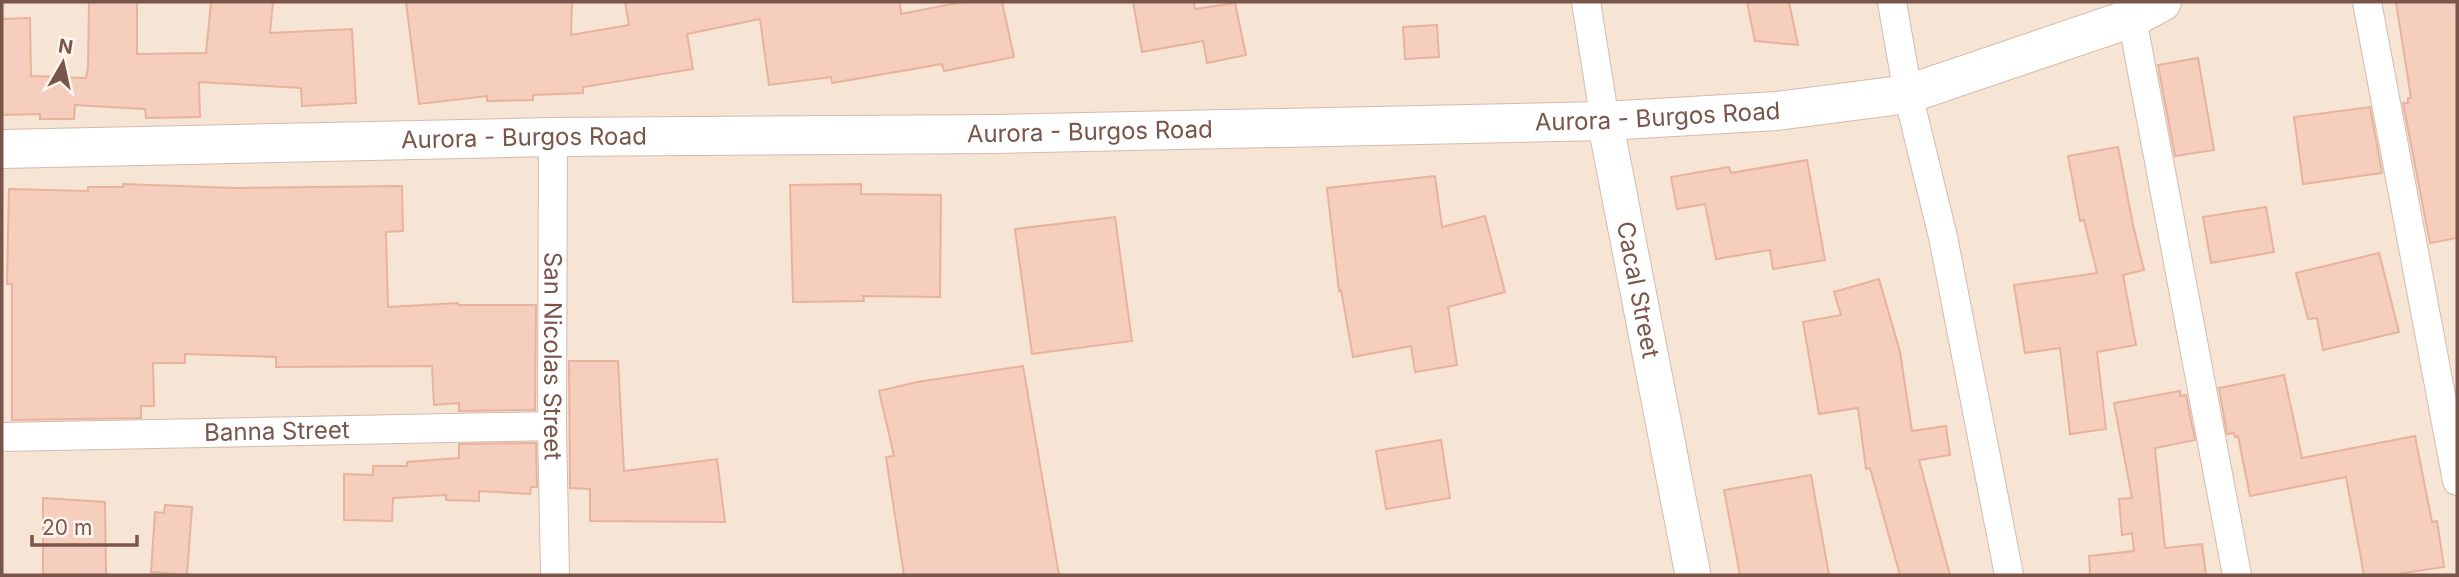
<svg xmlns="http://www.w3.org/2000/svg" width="2459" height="577" font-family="Inter,sans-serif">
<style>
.residential{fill:#f6e4d5}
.building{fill:#f5cebd;stroke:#e9b29c;stroke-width:2}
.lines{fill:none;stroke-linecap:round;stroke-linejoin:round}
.minor-casing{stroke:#d4bbae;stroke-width:30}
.tertiary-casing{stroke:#d4bbae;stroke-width:37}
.secondary-casing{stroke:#d7baab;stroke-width:40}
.minor{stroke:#fff;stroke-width:28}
.tertiary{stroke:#fff;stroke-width:35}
.secondary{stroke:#fff;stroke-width:38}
.labels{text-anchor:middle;stroke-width:7;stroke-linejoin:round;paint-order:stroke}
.street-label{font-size:24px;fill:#7a5549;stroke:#fff7ef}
</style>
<rect width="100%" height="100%" fill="#fef3e7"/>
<rect class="residential" x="2" y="2" width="2455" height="573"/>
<g class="building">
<polygon points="89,2 137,2 137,54 206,53 211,2 273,2 270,33 352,29 356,103 302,106 301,88 199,82 200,117 146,118 145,109 75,105 74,119 40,119 40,114 2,115 2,19 30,18 31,76 86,78 88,68"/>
<polygon points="406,2 572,2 571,35 629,25 625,2 900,2 901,14 962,2 1002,2 1014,57 944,71 942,64 832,83 831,77 769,85 760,19 687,34 693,69 583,87 583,93 533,95 533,100 487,101 487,96 419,104"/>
<polygon points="1133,2 1194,2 1195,9 1235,3 1246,55 1207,63 1203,41 1142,52"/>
<polygon points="1747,2 1789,2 1798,45 1755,41"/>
<polygon points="2396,2 2457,2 2457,238 2430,243 2403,103 2408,103 2408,98 2411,98"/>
<polygon points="1437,25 1439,57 1405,59 1403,27"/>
<polygon points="2198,58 2214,150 2175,156 2158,65"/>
<polygon points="2370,107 2382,173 2303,184 2294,117"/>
<polygon points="2118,147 2133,225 2144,270 2123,275 2136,345 2097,352 2106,429 2070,434 2060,348 2025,353 2014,285 2097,273 2084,220 2080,221 2068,156"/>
<polygon points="1807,160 1825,260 1773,269 1770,250 1716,259 1705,204 1677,209 1671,177 1729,167 1731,173"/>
<polygon points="1435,176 1442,227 1485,216 1505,292 1448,307 1457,365 1415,372 1411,346 1353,357 1341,290 1339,291 1327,188"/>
<polygon points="123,184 234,188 402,186 403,231 386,232 388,307 458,303 458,305 536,305 535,410 459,411 459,403 434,405 432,366 276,367 276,357 185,354 185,363 153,363 154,406 141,406 141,418 12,420 12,284 7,284 9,189 88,191 88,187 123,187"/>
<polygon points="861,184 861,194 941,195 940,297 863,296 864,301 793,302 790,185"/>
<polygon points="2266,207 2274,252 2211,263 2203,217"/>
<polygon points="1115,217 1132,341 1032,354 1015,229"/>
<polygon points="2379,253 2399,332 2323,350 2317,318 2308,319 2296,273"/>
<polygon points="1879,279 1900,352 1912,431 1946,426 1950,455 1919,460 1950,575 1900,575 1870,468 1866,469 1858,408 1819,414 1803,322 1841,315 1834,292"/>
<polygon points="569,361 618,361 624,471 717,459 725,522 590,521 590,489 570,488"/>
<polygon points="1023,366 1059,575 904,575 886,457 894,456 879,391 917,382"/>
<polygon points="2284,375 2302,458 2415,436 2432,522 2437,521 2444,567 2391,575 2364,575 2346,477 2250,496 2238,436 2235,437 2234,433 2227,434 2219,388"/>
<polygon points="2180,391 2180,396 2186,395 2195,440 2155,448 2165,548 2202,544 2206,575 2090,575 2089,556 2134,551 2132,533 2122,535 2119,499 2132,498 2114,403"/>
<polygon points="1441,440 1450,498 1386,509 1376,451"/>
<polygon points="536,443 537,487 531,487 530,494 479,491 479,501 446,500 446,495 393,498 392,521 344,520 344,474 373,475 373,466 407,466 407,462 459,458 459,444"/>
<polygon points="1811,475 1829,575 1740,575 1724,490"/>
<polygon points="43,498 105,502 106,575 43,574"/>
<polygon points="165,505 192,507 187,575 151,572 155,512 164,513"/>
</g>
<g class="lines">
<defs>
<g id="minor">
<polyline points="1586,2 1605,121"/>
<polyline points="1892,2 1908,94 1943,237 2009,575"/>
<polyline points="2367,2 2457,481"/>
<polyline points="2132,18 2237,575"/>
<path id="s1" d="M 553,137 L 552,426 L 555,575"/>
<path id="s2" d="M 2,437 L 552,426"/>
</g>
<g id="tertiary">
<path id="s3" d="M 1605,121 L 1693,575"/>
</g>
<g id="secondary">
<path id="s4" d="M 2,149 L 553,137 L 996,134 L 1605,121 L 1777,111 L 1908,94 L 2132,18 L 2162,2"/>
</g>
</defs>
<use href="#minor" class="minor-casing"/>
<use href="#tertiary" class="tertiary-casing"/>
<use href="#secondary" class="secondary-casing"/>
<use href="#minor" class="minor"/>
<use href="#tertiary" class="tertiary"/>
<use href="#secondary" class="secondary"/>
</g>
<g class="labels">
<g class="street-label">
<text dy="8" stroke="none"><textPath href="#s4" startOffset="1656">Aurora - Burgos Road</textPath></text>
<text dy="8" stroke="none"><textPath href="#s4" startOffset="1088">Aurora - Burgos Road</textPath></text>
<text dy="8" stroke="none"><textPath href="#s4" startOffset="522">Aurora - Burgos Road</textPath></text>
<text dy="8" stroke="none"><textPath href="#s3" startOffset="172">Cacal Street</textPath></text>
<text dy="8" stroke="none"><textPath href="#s1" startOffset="219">San Nicolas Street</textPath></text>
<text dy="8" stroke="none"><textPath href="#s2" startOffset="275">Banna Street</textPath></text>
</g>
</g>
<rect width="2459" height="577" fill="none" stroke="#7a5549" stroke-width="7"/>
<g transform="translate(63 63) rotate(9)" stroke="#fff7ef" stroke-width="5" paint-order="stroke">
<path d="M0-5L12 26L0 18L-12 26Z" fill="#7a5549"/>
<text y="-10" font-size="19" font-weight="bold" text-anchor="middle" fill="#7a5549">N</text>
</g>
<path d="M32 535v10h105v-10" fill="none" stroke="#7a5549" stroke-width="3.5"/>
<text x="42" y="535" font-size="21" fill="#7a5549" stroke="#fff7ef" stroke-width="5" paint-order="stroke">20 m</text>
</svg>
